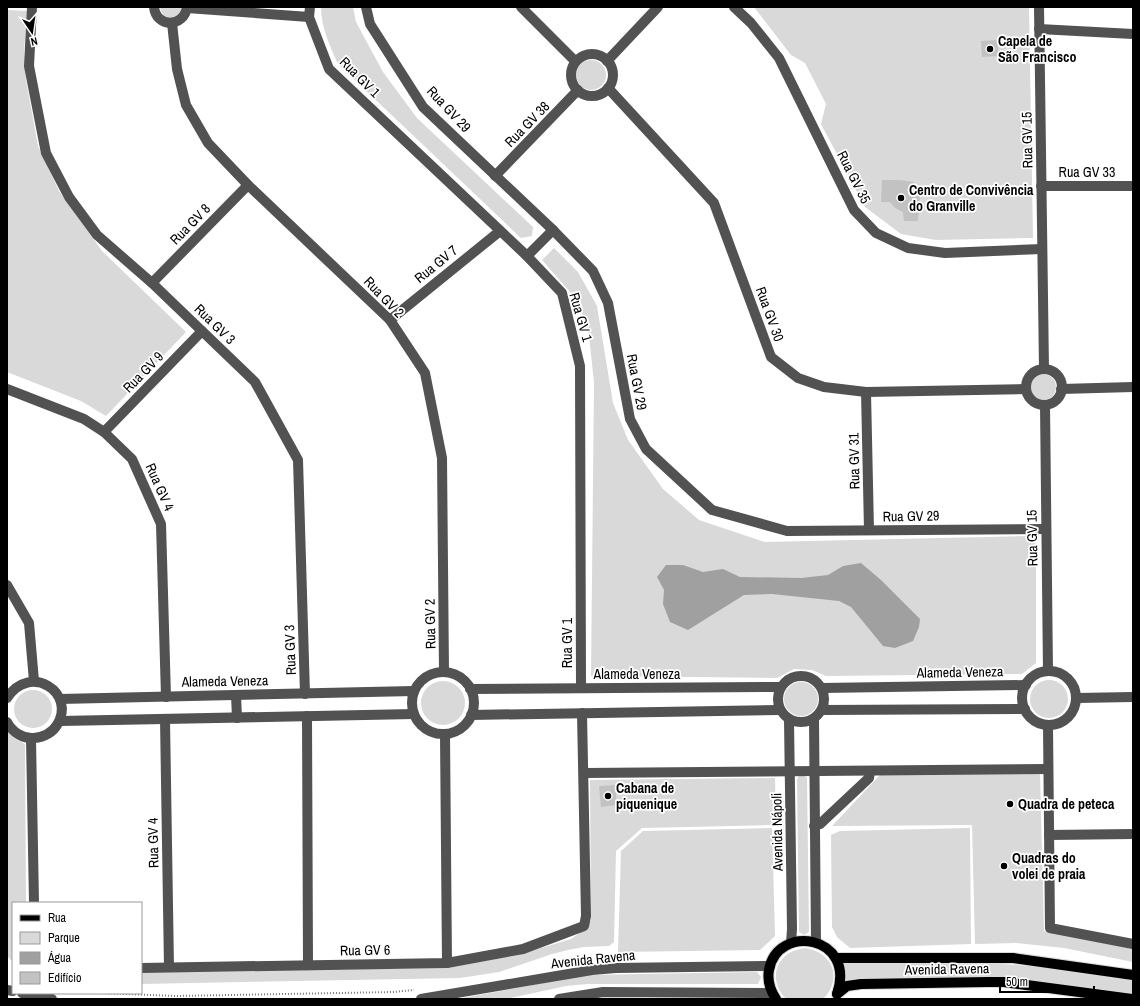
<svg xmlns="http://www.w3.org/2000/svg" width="1140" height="1006" font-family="'Archivo Narrow',sans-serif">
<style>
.green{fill:#d9d9d9}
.water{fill:#a0a0a0}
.building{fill:#c2c2c2}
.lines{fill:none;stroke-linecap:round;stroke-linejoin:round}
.major-casing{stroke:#dbdbdb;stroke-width:12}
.path{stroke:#747474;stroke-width:2;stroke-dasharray:1 2;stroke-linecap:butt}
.minor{stroke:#525252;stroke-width:10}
.major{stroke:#000;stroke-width:10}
.poi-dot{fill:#000;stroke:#fff;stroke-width:1.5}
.labels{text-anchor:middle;stroke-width:3.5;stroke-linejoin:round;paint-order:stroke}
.poi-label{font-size:14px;font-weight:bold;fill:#000;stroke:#fff;text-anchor:start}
.street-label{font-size:14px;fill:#000;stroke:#fff}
</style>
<rect width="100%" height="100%" fill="#fff"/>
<g class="green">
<path d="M 160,7 L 183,7 L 181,14 L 172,19 C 165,17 161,15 160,7 Z"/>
<path d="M 321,7 L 353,7 L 356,22 L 383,72 L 417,118 L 533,227 L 532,236 L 521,238 L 338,64 C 330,46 321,27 321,7 Z"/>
<polygon points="754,7 1029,7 1033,238 936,240 901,234 865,207 821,124 826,104 805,63 791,55"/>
<polygon points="7,10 27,11 24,52 26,80 38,146 59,191 102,251 186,332 106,416 81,401 7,372"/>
<circle cx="591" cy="75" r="15"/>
<polygon points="554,248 578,272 597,306 613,403 628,440 663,489 699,520 765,542 1028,536 1036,544 1036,663 1022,674 826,676 812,670 794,669 777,678 591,676 594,383 589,335 578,301 542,260"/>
<circle cx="1043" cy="387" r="13"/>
<circle cx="1049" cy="699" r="19"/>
<circle cx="443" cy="703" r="22"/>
<circle cx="801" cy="699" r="17"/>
<circle cx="33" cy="709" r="19"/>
<polygon points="7,731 14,738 25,744 26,903 13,903 13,962 7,956"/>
<polygon points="1040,773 1044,931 1133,949 1133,962 1064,948 1016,943 975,944 972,825 832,826 881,774"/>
<polygon points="799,776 805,776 807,778 809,932 804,935 799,932 797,779"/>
<polygon points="775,778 776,825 642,828 616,851 614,942 609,946 584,947 568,950 552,954 499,972 460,978 141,984 141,972 447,968 525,953 571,939 581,932 591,920 590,780"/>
<polygon points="772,828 775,936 760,950 618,952 621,851 643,831"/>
<polygon points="970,828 971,944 850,948 837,937 832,927 831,835 840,831"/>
<path d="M 805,948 C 833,952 843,979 823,999 L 786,999 C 766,978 777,951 805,948 Z"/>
<polygon points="956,961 1032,966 1133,980 1133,996 1062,987 845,983 843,964"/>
<polygon points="757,972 761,977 758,984 587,984 566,986 506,999 457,999 586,975"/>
</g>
<polygon class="water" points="861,563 881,580 920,619 919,627 913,641 895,648 883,646 851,607 839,601 772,594 744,595 688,630 670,622 663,604 664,590 657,577 666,565 683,565 703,572 723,569 740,577 801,578 828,575 843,566"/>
<g class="building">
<polygon points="998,40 998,56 982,57 981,41"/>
<polygon points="882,180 900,180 914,182 920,195 918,221 904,221 903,212 895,208 890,202 881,202"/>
<polygon points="615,785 617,805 601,807 599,786"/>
</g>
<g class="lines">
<defs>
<g id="major">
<polyline points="836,958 1013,958 1133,975"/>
<polyline points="837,994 847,986 861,984 988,982 1004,982 1132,999"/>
<path d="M 776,999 C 770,990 767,981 769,970 C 777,923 857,935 837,994"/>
</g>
</defs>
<use href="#major" class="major-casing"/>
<g class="path">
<polyline points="551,964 587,958"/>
<polyline points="99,993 176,996 393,992 414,990"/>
</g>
<g class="minor">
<polyline points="32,7 29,66 46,153 69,197 97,235 152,283 255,382 298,460 305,694"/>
<path d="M 154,7 C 156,28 184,28 187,7"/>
<polyline points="310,7 309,17 329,69 527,256 562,293 580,366 581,688"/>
<polyline points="366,7 370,24 423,107 553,230 593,271 608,303 630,419 646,449 712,510 787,531 1046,529"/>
<polyline points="521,7 575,61"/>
<polyline points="734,7 751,23 779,58 854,210 876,233 908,248 945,253 1042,249"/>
<polyline points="1039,7 1044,369"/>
<polyline points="187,8 309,17"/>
<polyline points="172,23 177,69 186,105 208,143 248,185 390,320 425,373 442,458 444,672"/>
<polyline points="1039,29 1133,34"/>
<circle cx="592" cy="75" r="21"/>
<polyline points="607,61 658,7"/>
<polyline points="608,88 714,203 771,357 798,378 824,387 866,392 1026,389"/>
<polyline points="495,176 578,90"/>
<polyline points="1041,186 1133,186"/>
<polyline points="527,256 553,230"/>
<polyline points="152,283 248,185"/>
<polyline points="390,320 500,231"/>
<circle cx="1044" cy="387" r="18"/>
<polyline points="7,389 84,419 104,432 132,459 161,524 166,697"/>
<polyline points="1061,389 1133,387"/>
<polyline points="866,392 869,530"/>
<polyline points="1045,405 1048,671"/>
<polyline points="104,432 202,331"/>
<polyline points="7,585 29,623 34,681"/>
<circle cx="1049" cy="698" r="27"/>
<circle cx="443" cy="703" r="31"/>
<circle cx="801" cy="699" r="23"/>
<polyline points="822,688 1026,685"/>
<polyline points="470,689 781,687"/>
<polyline points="236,695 237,718"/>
<path d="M 7,698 C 30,662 77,693 57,725 C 52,733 44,737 34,738 C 23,739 12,732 7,722"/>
<polyline points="1077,698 1133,697"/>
<polyline points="60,699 414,691"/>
<polyline points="822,710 1025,709"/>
<polyline points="471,715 780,710"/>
<polyline points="307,716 308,965"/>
<polyline points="165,719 169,967"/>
<polyline points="814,719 816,942"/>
<polyline points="789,720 792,929 791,943"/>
<polyline points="60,721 414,714"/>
<polyline points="1048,725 1050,928 1133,944"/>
<polyline points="445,734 447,963"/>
<polyline points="31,739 34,903"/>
<polyline points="584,773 1048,769"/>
<polyline points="814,826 820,824 869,778 870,771"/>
<polyline points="1049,835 1133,834"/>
<polyline points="141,968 447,963 523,949 584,926 586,916 582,713"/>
<polyline points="7,990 13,991"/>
<polyline points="22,993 52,999"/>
<polyline points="421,999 592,970 616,968 770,966"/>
<polyline points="559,999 603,992 772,993"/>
</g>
<use href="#major" class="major"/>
</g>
<g class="poi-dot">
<circle cx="990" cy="49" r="4"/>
<circle cx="901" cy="198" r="4"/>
<circle cx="608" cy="796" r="4"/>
<circle cx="1010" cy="804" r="4"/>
<circle cx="1004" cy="866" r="4"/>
</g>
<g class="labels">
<g class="poi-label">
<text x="998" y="46">Capela de<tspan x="998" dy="16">São Francisco</tspan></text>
<text x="909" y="195">Centro de Convivência<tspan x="909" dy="16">do Granville</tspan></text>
<text x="616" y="793">Cabana de<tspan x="616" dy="16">piquenique</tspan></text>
<text x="1018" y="809">Quadra de peteca</text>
<text x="1012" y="863">Quadras do<tspan x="1012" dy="16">volei de praia</tspan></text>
</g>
<g class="street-label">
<text transform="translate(360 77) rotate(45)" y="5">Rua GV 1</text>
<text transform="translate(449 109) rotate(47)" y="5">Rua GV 29</text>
<text transform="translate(527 124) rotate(-46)" y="5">Rua GV 38</text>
<text transform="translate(1027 140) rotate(-91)" y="5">Rua GV 15</text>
<text x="1087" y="177">Rua GV 33</text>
<text transform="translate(854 177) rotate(63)" y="5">Rua GV 35</text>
<text transform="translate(190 224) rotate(-46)" y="5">Rua GV 8</text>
<text transform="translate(436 264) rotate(-39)" y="5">Rua GV 7</text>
<text transform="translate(384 297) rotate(46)" y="5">Rua GV 2</text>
<text transform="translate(770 314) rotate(70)" y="5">Rua GV 30</text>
<text transform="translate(581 317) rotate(74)" y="5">Rua GV 1</text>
<text transform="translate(215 324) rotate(44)" y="5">Rua GV 3</text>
<text transform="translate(143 372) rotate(-46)" y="5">Rua GV 9</text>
<text transform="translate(637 382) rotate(79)" y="5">Rua GV 29</text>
<text transform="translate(854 461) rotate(-91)" y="5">Rua GV 31</text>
<text transform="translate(160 487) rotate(66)" y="5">Rua GV 4</text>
<text transform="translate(911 516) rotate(-1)" y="5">Rua GV 29</text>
<text transform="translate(1032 538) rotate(-91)" y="5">Rua GV 15</text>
<text transform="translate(430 624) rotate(-91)" y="5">Rua GV 2</text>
<text transform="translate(567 643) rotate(-90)" y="5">Rua GV 1</text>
<text transform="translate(290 650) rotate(-92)" y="5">Rua GV 3</text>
<text transform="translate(960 672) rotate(-1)" y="5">Alameda Veneza</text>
<text x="637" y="679">Alameda Veneza</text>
<text transform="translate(225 681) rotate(-1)" y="5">Alameda Veneza</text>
<text transform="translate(777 832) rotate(-91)" y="5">Avenida Nápoli</text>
<text transform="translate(153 843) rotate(-91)" y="5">Rua GV 4</text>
<text transform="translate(365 950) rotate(-1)" y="5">Rua GV 6</text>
<text transform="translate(593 959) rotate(-6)" y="5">Avenida Ravena</text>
<text transform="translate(947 969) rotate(-1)" y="5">Avenida Ravena</text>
</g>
</g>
<rect width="1140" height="1006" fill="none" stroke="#000000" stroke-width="16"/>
<rect x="12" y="902" width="130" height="92" fill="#ffffff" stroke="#999999"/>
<rect x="20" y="915" width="20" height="6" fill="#000000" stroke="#999999"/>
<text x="48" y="922" font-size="12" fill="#000000">Rua</text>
<rect x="20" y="932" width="20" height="12" fill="#d9d9d9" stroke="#999999"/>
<text x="48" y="942" font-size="12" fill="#000000">Parque</text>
<rect x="20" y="952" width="20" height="12" fill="#a0a0a0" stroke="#999999"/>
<text x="48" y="962" font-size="12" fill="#000000">Água</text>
<rect x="20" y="972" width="20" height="12" fill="#c2c2c2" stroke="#999999"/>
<text x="48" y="982" font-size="12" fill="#000000">Edifício</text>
<g transform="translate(32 32) rotate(167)" stroke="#ffffff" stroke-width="3" paint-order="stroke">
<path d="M0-3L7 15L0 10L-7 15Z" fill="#000000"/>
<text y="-6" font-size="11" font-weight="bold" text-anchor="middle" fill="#000000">N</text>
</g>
<path d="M1000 986v6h94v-6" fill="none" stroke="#000000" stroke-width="2"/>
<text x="1006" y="986" font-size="12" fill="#000000" stroke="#ffffff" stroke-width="3" paint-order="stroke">50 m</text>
</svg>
